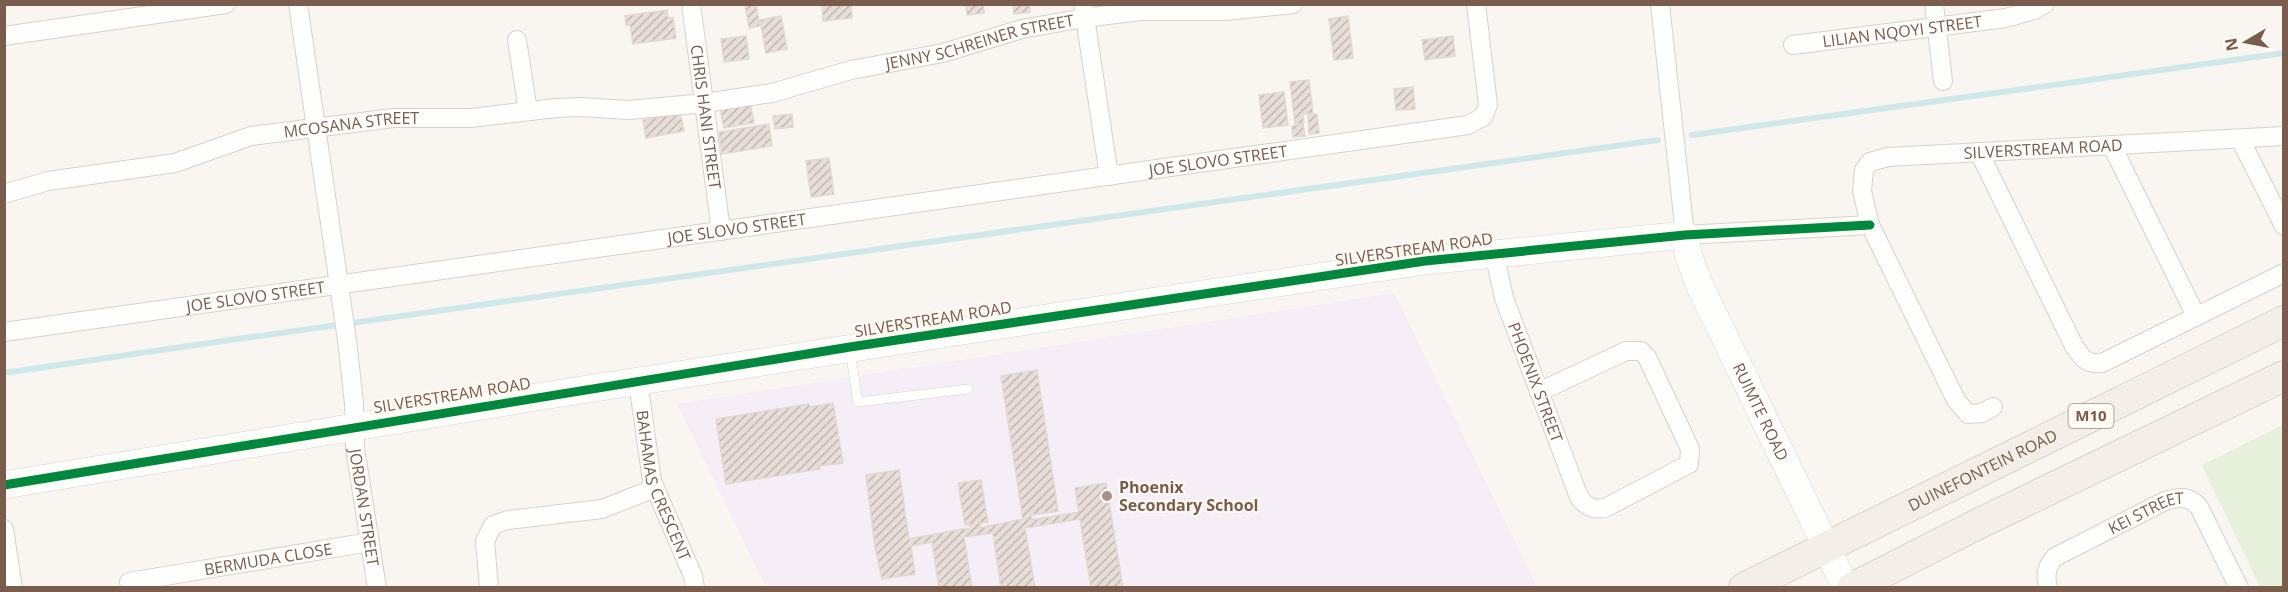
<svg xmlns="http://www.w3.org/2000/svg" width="2288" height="592" font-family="'Open Sans',sans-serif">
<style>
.education{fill:#f6eef6}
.green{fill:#e7f0db}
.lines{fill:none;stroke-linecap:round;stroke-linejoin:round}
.stream{stroke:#d0e8ea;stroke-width:6}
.building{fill:url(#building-hatch);stroke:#e2d8d2;stroke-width:1.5}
.lane-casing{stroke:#d7d1cb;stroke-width:10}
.street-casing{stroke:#d7d1cb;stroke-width:20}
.secondary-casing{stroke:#d9d2cb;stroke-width:28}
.primary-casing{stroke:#dad1cc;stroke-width:32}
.lane{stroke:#fefefd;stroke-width:9}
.street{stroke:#fefefd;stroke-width:18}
.secondary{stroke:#fefefd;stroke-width:27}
.primary{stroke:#f3eee8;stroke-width:30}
.cycleway-casing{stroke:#fffaf3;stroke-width:13}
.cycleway{stroke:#00873e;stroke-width:9}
.poi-dot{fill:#a69286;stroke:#fffaf3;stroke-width:2}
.labels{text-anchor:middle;stroke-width:4.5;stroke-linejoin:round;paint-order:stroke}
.shield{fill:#fffaf3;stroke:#a28b7f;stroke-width:1.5}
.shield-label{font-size:15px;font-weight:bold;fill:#7a5c4d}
.street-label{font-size:16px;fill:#7a5c4d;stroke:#fffaf3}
.poi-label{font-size:16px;font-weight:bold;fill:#7a5c4d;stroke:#fffaf3;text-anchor:start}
</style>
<defs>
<pattern id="building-hatch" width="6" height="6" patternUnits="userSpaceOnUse" patternTransform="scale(1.5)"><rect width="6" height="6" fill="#e6ded7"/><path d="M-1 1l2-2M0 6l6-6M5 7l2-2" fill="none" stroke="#bfb7b1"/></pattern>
</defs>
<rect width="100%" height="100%" fill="#f9f5f0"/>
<polygon class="education" points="1394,293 1537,587 766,587 677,404"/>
<polygon class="green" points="2283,425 2283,587 2260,587 2202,465"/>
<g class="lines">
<g class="stream">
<polyline points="1692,135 2284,53"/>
<polyline points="4,373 216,342 1658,140"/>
</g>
</g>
<g class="building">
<polygon points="756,4 760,26 749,28 745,5"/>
<polygon points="851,4 852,18 823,21 822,6"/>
<polygon points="966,4 983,4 984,13 967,15"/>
<polygon points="1013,4 1029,4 1030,12 1014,14"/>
<polygon points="667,10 668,18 673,18 676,38 633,44 630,25 626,25 625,16"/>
<polygon points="781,16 787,49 766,53 760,20"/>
<polygon points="1348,16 1353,58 1334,60 1329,19"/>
<polygon points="746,36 749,59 724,62 721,39"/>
<polygon points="1453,36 1455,56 1425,60 1422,40"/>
<polygon points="1309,80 1313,113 1303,114 1304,123 1295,124 1290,82"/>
<polygon points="1413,87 1415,109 1396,110 1394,89"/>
<polygon points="1284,92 1288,125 1263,128 1259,95"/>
<polygon points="750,103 754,123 724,128 720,108"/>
<polygon points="680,113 684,131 646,138 643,120"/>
<polygon points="792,114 793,127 775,129 773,116"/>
<polygon points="1308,114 1317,114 1319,133 1309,134"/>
<polygon points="769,124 772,146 722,154 719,132"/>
<polygon points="1303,124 1305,136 1293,137 1292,126"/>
<polygon points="829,158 834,194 811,197 806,161"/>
<polygon points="1037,370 1058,511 1031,515 1032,520 1079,512 1075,488 1106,483 1123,588 1091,588 1080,519 1025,528 1035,588 1001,588 993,533 964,537 972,588 939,588 932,542 911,546 915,574 882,579 875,547 866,475 899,470 909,539 962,529 970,529 970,524 965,525 958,483 981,480 988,522 980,523 980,528 1023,519 1001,376"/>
<polygon points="833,403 843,463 819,466 820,469 726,484 716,419 809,404 810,407"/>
</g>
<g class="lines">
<defs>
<polyline id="lane" points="850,350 858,402 968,389"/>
<g id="street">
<path id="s1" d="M 298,4 L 347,340 L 354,403 L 355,448 L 377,588"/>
<path id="s2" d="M 691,4 L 721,231"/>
<polyline points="1083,4 1109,176"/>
<polyline points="1660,4 1685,235 1870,225"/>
<polyline points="1934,4 1943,81"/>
<polyline points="4,36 226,4"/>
<polyline points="517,40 528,111"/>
<path id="s3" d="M 1793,45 L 2006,18 L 2034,10 L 2045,4"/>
<polyline points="2240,139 2284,226"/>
<polyline points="2112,146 2196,316"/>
<path d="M 1979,152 L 2074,346 C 2082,358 2087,365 2102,363 L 2284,273"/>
<path id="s4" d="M 4,194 L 48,181 L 175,163 L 251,136 L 393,118 L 471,118 L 556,108 L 580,107 L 629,110 L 705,103 L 772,93 L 851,70 L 943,53 L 1022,29 L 1084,18 L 1140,11 L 1225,11 L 1293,4"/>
<path id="s5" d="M 1494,253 L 1504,298 L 1579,497 C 1586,507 1593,510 1605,508 L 1689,464 L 1690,449 L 1647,357 L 1641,351 L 1626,351 L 1539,392"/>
<path id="s6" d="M 4,332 L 1468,125 L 1483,117 L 1488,105 L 1476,4"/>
<path id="s7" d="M 638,381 L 652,481 L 693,576 L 695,588"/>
<path id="s8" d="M 1993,407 L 1982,413 L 1968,414 L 1956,400 L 1870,225 L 1862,191 L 1864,170 L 1870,162 L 1888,157 L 2284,136"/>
<polyline points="4,529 13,588"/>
<path id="s9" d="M 129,582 L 370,542"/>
<polyline points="489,588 485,541 493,525 508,520 602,509 655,488"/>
<path id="s10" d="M 2048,588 C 2045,575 2046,567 2055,557 L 2165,501 C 2178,497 2189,495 2199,507 L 2239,588"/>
</g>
<g id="secondary">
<path id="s11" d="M 4,485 L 530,398 L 1176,298 L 1425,261 L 1685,235 L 1688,254 L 1699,284 L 1846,588"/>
</g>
<g id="primary">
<path id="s12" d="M 1744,588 L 2284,321"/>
<polyline points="1852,588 1980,523 2284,376"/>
</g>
</defs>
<use href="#lane" class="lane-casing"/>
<use href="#street" class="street-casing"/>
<use href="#secondary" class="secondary-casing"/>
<use href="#primary" class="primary-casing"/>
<use href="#lane" class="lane"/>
<use href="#street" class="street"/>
<use href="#secondary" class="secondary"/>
<use href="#primary" class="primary"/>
<defs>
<polyline id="cycleway" points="4,485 850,347 1425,261 1685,235 1870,225"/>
</defs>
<use href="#cycleway" class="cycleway-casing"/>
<use href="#cycleway" class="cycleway"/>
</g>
<circle class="poi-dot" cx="1107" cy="496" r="6"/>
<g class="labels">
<rect class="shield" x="2068.5" y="404" width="45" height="24" rx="4.5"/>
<g class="shield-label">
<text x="2091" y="421">M10</text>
</g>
<g class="street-label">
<text dy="6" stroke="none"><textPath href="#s3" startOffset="110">LILIAN NQOYI STREET</textPath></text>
<text dy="6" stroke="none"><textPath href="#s4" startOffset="993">JENNY SCHREINER STREET</textPath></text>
<text dy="6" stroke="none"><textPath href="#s2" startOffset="114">CHRIS HANI STREET</textPath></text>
<text dy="6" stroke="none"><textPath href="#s4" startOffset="356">MCOSANA STREET</textPath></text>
<text dy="6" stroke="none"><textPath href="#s8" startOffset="480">SILVERSTREAM ROAD</textPath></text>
<text dy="6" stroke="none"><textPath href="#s6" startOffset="1226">JOE SLOVO STREET</textPath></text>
<text dy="6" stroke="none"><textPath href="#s6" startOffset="740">JOE SLOVO STREET</textPath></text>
<text transform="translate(1414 249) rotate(-8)" y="6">SILVERSTREAM ROAD</text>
<text dy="6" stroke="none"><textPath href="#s6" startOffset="254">JOE SLOVO STREET</textPath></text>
<text transform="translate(933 319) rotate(-9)" y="6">SILVERSTREAM ROAD</text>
<text dy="6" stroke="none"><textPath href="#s5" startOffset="136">PHOENIX STREET</textPath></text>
<text transform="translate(452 395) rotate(-9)" y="6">SILVERSTREAM ROAD</text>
<text dy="6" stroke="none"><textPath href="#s11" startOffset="1893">RUIMTE ROAD</textPath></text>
<text dy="6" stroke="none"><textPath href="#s12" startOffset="266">DUINEFONTEIN ROAD</textPath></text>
<text dy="6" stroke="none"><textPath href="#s7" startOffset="108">BAHAMAS CRESCENT</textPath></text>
<text dy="6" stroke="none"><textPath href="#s1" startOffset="508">JORDAN STREET</textPath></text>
<text dy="6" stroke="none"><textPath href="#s10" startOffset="135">KEI STREET</textPath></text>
<text dy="6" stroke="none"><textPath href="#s9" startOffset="141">BERMUDA CLOSE</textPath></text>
</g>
<g class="poi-label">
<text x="1119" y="493">Phoenix<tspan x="1119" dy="18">Secondary School</tspan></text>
</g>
</g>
<rect width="2288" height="592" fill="none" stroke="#7a5c4d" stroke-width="12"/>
<g transform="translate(2246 42) rotate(260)" stroke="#fffaf3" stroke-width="4.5" paint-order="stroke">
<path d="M0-4.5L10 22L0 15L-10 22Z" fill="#7a5c4d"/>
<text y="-9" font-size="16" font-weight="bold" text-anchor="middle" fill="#7a5c4d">N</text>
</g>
</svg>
